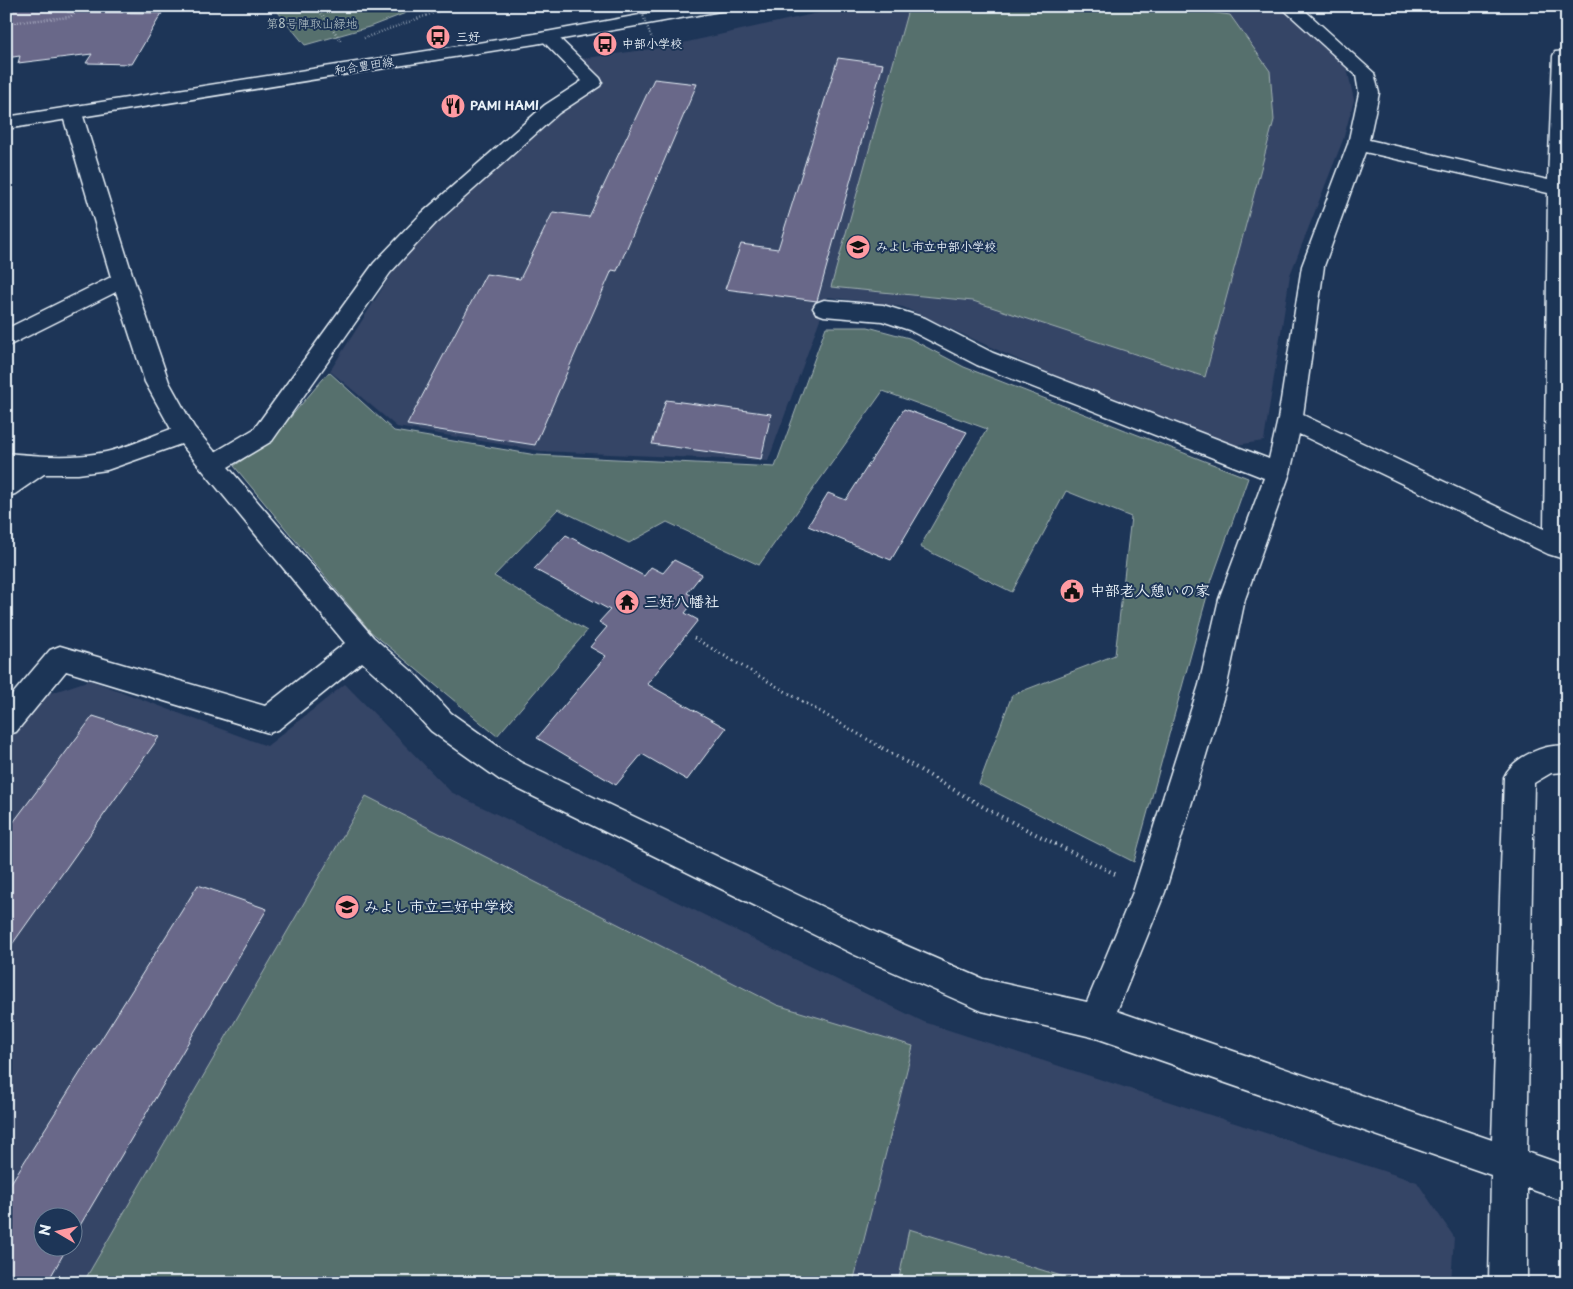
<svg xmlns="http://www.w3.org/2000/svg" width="1573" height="1289" font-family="'Playpen Sans','Klee One',sans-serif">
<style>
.built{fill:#344466;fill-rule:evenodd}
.green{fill:#57706d;stroke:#a0b0b2}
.building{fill:#696789;stroke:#e8f1f8}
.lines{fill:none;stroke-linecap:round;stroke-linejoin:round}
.minor-casing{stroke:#e8f1f8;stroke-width:3}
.major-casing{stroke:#e8f1f8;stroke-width:3}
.path-far2{stroke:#e8f1f8;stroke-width:2.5;stroke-dasharray:0.5 2.5;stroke-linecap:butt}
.path-far1{stroke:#e8f1f8;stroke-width:3;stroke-dasharray:1 4;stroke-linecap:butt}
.path{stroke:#e8f1f8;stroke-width:4;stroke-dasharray:1 4.5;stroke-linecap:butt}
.minor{fill:#1d3557;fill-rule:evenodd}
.major{fill:#1d3557;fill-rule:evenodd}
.path-bridge{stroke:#e8f1f8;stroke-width:2.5;stroke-dasharray:0.5 2.5;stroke-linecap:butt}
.labels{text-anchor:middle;stroke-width:4;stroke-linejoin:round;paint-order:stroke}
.far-park-label{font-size:12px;fill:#b5c4c7;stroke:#1d3557}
.far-poi-label{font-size:12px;font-weight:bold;fill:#e8f1f8;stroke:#1d3557;text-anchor:start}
.far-street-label{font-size:12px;fill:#e8f1f8;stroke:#1d3557}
.poi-label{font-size:15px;font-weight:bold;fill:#e8f1f8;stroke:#1d3557;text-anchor:start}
</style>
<rect width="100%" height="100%" fill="#1d3557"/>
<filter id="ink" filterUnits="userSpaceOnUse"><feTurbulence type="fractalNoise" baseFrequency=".02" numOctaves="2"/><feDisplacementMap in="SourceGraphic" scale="10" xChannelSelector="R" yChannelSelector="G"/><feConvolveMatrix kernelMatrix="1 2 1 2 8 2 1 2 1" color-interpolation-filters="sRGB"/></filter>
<g filter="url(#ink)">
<g class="built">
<polygon points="849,6 1278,6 1347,68 1354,100 1343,140 1290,275 1264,441 1236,445 1043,371 903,307 828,297 768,461 541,451 397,427 330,371 392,273 438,221 559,113 604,83 579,59 665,47"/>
<path d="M 90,680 L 267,746 L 345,684 L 451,792 L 924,1022 L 1417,1182 L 1454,1237 L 1451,1283 L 6,1283 L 6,739 L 39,697 ZM 42,1216 L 72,1216 L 72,1246 L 42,1246 Z"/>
</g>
<g class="green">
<polygon points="105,6 198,6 171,11"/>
<polygon points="273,6 424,6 369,27 305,45"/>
<polygon points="909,6 1169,6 1230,15 1270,71 1274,120 1205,377 973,301 831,287"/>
<polygon points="826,327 868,327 909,338 964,367 1248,478 1210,585 1134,862 979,784 1012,695 1115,655 1131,517 1066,491 1012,592 920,547 987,429 883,391 759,565 667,522 629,543 558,509 494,576 587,631 497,736 370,631 234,466 271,440 329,372 394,431 536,455 775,467"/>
<polygon points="366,796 777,1005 913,1046 853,1283 83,1283"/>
<polygon points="909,1229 1084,1283 898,1283"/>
</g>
<g class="building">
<polygon points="6,6 74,6 67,12 162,13 132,64 86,63 92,54 18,63 20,56 6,58"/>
<polygon points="838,58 883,64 817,301 725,289 741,244 778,249"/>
<polygon points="654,79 697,84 617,271 612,270 535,445 407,425 486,274 520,279 553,212 589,217"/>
<polygon points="666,400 771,414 761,459 652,444"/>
<polygon points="904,409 967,432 891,560 808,526 828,493 846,500"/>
<polygon points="566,535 644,576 651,567 663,573 674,560 702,574 687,593 697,598 685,613 698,620 647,684 726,728 687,780 642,754 616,785 537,738 606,656 590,647 607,627 599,622 610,610 534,569"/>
<polygon points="93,716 159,737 6,953 6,832"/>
<polygon points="198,885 267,909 72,1239 72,1216 42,1216 42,1246 68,1246 47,1283 6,1283 6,1191"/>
</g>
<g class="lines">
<defs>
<path id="minor" d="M 1280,6 L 1300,6 L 1374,73 L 1379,93 L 1369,140 L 1548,180 L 1553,56 L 1555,52 L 1567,51 L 1567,560 L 1548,554 L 1299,434 L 1290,473 L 1245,599 L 1227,685 L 1165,892 L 1117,1011 L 1492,1140 L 1504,777 C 1513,757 1545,743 1567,746 L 1567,772 L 1551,773 L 1534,783 L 1527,1152 L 1567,1166 L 1567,1202 L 1527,1188 L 1527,1283 L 1489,1283 L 1491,1175 L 1096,1038 L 982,1011 L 855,955 L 500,780 L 431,731 L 396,693 L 362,662 L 279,729 L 269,733 L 66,671 L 16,732 L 6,735 L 6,702 L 50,650 L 60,646 L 265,706 L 345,643 L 181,444 L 107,470 L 78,474 L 44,474 L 15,494 L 6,497 L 6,474 L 10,472 L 6,471 L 6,453 C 39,456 73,459 106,452 C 128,447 149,437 171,429 L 145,382 L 116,292 L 6,347 L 6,329 L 111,277 L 62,113 L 65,109 L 72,107 L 79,109 L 82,113 L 134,280 L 169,382 L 194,427 L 215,452 L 254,429 L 374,263 L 422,213 L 545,105 L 582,81 L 539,37 L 542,33 L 548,32 L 554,33 L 600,78 L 602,82 L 600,86 L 559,113 L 436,223 L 390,273 L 272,441 L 228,467 L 373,637 L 416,675 L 451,713 L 520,762 L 877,933 L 983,979 L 1087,1002 L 1133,892 L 1199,685 L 1219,599 L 1264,478 L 977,365 L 909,330 L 882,321 L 824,316 L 816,313 L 813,308 L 816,303 L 824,300 L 883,305 L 925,318 L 993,353 L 1269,459 L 1278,419 L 1302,266 L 1348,144 L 1359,93 L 1356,75 ZM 1365,152 L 1548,193 L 1544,529 L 1303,415 L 1324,266 Z"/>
<polygon id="major" points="689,6 729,6 726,10 720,11 535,44 6,129 6,117 535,34"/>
</defs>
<use href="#minor" class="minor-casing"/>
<use href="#major" class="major-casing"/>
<g class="path-far2">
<polyline points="316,6 342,42"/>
<polyline points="6,23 70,17 83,6"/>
<polyline points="364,38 453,6"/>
</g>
<polyline class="path-far1" points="694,638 884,749"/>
<polyline class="path" points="882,748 994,813 1117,875"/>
<use href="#minor" class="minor"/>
<use href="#major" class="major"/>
<polyline class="path-bridge" points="640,8 655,46"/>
</g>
</g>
<defs>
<symbol id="bus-disc" viewBox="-11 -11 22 22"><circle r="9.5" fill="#ff9aa2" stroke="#1d3557"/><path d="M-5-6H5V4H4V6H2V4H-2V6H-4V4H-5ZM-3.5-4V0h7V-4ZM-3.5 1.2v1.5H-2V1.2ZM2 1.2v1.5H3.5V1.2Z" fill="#111"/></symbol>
<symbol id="restaurant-disc" viewBox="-11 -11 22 22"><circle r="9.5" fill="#ff9aa2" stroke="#1d3557"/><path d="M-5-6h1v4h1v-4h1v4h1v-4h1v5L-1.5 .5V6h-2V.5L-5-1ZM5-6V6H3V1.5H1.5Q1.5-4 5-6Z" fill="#111"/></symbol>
<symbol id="school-disc" viewBox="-11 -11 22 22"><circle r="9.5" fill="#ff9aa2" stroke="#1d3557"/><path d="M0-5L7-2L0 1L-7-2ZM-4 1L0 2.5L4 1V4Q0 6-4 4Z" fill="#111"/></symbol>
<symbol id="civic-disc" viewBox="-11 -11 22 22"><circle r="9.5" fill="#ff9aa2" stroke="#1d3557"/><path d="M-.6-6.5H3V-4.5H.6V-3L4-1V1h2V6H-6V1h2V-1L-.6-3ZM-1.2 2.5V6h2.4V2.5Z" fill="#111"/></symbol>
<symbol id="temple-disc" viewBox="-11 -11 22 22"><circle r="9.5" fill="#ff9aa2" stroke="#1d3557"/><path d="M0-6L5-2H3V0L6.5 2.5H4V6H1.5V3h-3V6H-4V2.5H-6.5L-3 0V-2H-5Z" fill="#111"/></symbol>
</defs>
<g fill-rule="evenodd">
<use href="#bus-disc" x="424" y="23" width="28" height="28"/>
<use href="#bus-disc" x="591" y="30" width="28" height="28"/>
<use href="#restaurant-disc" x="439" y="92" width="28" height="28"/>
<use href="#school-disc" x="844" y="233" width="28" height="28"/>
<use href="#civic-disc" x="1058" y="577" width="28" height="28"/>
<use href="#temple-disc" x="613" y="588" width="28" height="28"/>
<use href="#school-disc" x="333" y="893" width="28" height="28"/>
</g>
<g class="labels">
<g class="far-park-label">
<text x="312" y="28">第8号陣取山緑地</text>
</g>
<g class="far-poi-label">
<text x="456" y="41">三好</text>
<text x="622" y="48">中部小学校</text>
<text x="470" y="110">PAMI HAMI</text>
<text x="876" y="251">みよし市立中部小学校</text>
</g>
<g class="far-street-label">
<text transform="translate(364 66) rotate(-9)" y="4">和合豊田線</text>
</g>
<g class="poi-label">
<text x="1090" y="596">中部老人憩いの家</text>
<text x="644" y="607">三好八幡社</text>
<text x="364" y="912">みよし市立三好中学校</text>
</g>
</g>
<rect width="1573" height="1289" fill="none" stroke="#1d3557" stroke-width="25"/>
<rect x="12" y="12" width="1548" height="1264" fill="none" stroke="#e8f1f8" stroke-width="2" filter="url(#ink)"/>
<g transform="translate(58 1232) rotate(279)"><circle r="24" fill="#1d3557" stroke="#6e8097"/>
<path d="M0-4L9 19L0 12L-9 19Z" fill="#ff9aa2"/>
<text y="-8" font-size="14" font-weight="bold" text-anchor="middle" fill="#e8f1f8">N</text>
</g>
</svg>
